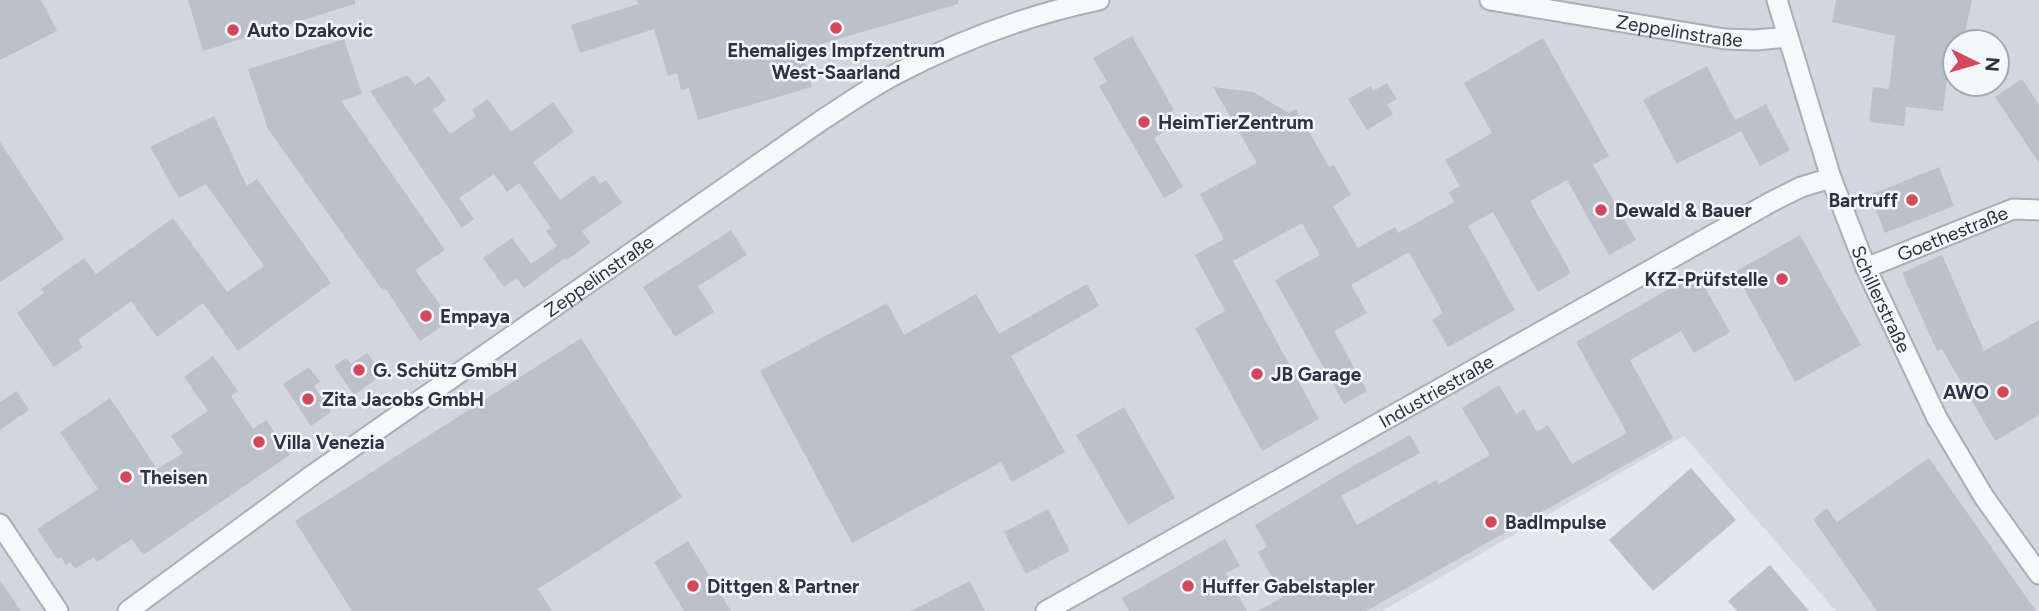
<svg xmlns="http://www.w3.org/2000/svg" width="2039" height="611" font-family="Figtree,sans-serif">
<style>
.built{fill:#d2d6de;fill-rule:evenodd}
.building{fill:#bbc0ca}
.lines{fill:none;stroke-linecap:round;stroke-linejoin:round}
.minor-casing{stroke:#a9aeb7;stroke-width:23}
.minor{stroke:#f7f8fa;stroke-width:19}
.poi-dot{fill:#d1495b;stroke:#f4f6f9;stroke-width:2.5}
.labels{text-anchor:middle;stroke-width:5;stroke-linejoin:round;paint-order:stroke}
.poi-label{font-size:19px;font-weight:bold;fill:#2b3445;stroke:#f4f6f9;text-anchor:start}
.street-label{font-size:19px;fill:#2b3445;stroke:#f4f6f9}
</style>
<rect width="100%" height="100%" fill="#e4e7ec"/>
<path class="built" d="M 0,0 L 2039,0 L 2039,611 L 1836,611 L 1684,436 L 1382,611 L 0,611 ZM 1955,42 L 1997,42 L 1997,84 L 1955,84 Z"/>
<g class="building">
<polygon points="0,0 41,0 57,31 0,60"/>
<polygon points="188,0 355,0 355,4 203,51"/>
<polygon points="636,0 958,0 958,4 801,50 812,87 698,120 689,88 681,90 677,73 668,76 654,29 580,53 571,25 638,4"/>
<polygon points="1836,0 1972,0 1963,42 1955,42 1955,49 1951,48 1943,111 1906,107 1904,126 1869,122 1873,87 1889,89 1895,36 1832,22"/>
<polygon points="1132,36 1174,110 1164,117 1170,128 1154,138 1183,187 1164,198 1099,86 1107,82 1093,58"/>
<polygon points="1543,38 1609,156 1593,165 1636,240 1609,255 1567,180 1530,201 1571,273 1538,292 1493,212 1468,226 1515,310 1448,347 1432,320 1443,313 1409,252 1351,285 1367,313 1334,331 1367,391 1344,404 1275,280 1320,255 1302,223 1233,261 1319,419 1262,451 1195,328 1225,311 1195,255 1224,239 1200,194 1257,163 1213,87 1253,92 1289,113 1296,109 1329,167 1334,165 1351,195 1333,206 1358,248 1395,227 1398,233 1454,202 1449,192 1460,186 1445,160 1492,133 1464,83"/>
<polygon points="344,39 362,94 341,101 445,250 415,270 451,320 420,341 386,289 383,291 268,129 248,69"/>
<polygon points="1707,66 1735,120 1766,104 1790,150 1760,166 1741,131 1677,164 1643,100"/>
<polygon points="408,75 415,85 429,76 446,100 433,110 450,134 476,116 472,110 488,99 511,132 553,102 574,132 533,162 560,200 594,175 600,184 606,180 622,203 582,231 590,243 567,260 565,258 524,288 517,278 504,287 483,258 512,238 531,264 557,246 546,231 551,228 519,183 507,192 494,174 459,198 474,219 462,228 370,91"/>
<polygon points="2022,79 2039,105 2039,163 1995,97"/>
<polygon points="1387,83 1397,99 1387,104 1393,114 1367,130 1348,99 1371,86 1373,91"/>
<polygon points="214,116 247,186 257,179 331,283 238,351 203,303 157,337 131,301 78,340 83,347 54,367 17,313 44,293 41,289 84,258 96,274 173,218 227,292 264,266 206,184 179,198 150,147"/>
<polygon points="0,142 64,239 0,282"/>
<polygon points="1939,167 1954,206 1885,233 1870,195"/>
<polygon points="731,230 747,255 698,286 714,312 675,337 643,287"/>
<polygon points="1800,235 1861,345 1795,382 1735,272"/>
<polygon points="1942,255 1984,351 2039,320 2039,415 1995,441 1942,349 1937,351 1902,273"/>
<polygon points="1697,273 1730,332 1694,353 1681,331 1630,360 1673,438 1366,611 1258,611 1283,597 1258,552 1267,547 1255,525 1348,469 1410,435 1420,453 1341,496 1357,525 1436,480 1439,484 1490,455 1462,408 1499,385 1516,414 1524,409 1537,432 1548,425 1572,464 1627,433 1576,342"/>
<polygon points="1087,284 1099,306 1011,356 1065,452 1012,482 1001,462 852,543 760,371 887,303 904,335 976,294 999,334"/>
<polygon points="581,338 682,497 538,589 552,611 352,611 295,521"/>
<polygon points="367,353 383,374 354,395 334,366 346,358 351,364"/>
<polygon points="213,356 238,391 231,396 253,429 266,420 290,455 143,555 132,539 97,562 94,557 75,569 70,562 66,565 61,557 57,559 37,529 98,489 60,432 110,398 157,469 183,453 171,436 208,411 184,377"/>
<polygon points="309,367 320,382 314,386 331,412 311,426 283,384"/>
<polygon points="17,391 29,410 0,430 0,402"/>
<polygon points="1124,407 1175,498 1128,525 1076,435"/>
<polygon points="1929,458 2036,611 1877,611 1813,519 1827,508 1837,522"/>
<polygon points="1691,468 1736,520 1653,591 1609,540"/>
<polygon points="1048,509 1070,551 1026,574 1004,532"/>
<polygon points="1225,539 1240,566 1226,573 1247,611 1129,611 1122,598"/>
<polygon points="688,541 731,611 684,611 654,562"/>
<polygon points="1770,565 1809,611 1737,611 1728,601"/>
<polygon points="0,580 21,611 0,611"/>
<polygon points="970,581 985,611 911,611 939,597"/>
</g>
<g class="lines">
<defs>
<g id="minor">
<path id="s1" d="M 1490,0 L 1725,39 L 1756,40 L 1787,37"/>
<path id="s2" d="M 1777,0 L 1831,178 L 1866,268 L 1937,418 L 1984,497 L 2039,574"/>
<path id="s3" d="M 1866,268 L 2013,209 L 2039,210"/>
<polyline points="0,524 58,611"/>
<path id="s4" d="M 128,611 L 314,474 L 822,120 C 847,104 871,87 896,74 C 961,40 1027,15 1099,0"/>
<path id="s5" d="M 1046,611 L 1771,202 L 1801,187 L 1831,178"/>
</g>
</defs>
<use href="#minor" class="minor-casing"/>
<use href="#minor" class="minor"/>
</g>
<g class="poi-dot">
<circle cx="836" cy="28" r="7"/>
<circle cx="233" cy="30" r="7"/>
<circle cx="1144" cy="122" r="7"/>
<circle cx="1912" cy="200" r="7"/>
<circle cx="1601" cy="210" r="7"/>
<circle cx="1782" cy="279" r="7"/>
<circle cx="426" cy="316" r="7"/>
<circle cx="359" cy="370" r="7"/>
<circle cx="1257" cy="374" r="7"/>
<circle cx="2003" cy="392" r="7"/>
<circle cx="308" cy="399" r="7"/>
<circle cx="259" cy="442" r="7"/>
<circle cx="126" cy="477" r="7"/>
<circle cx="1491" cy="522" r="7"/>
<circle cx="693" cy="586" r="7"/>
<circle cx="1188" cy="586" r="7"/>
</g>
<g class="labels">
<g class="poi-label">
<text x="247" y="37">Auto Dzakovic</text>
<text x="836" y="57" text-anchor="middle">Ehemaliges Impfzentrum<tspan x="836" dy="22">West-Saarland</tspan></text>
<text x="1158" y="129">HeimTierZentrum</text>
<text x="1898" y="207" text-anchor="end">Bartruff</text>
<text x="1615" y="217">Dewald &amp; Bauer</text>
<text x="1768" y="286" text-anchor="end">KfZ-Prüfstelle</text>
<text x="440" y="323">Empaya</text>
<text x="373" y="377">G. Schütz GmbH</text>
<text x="1271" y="381">JB Garage</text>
<text x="1989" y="399" text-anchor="end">AWO</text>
<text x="322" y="406">Zita Jacobs GmbH</text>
<text x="273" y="449">Villa Venezia</text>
<text x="140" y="484">Theisen</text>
<text x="1505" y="529">BadImpulse</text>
<text x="707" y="593">Dittgen &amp; Partner</text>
<text x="1202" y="593">Huffer Gabelstapler</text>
</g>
<g class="street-label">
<text dy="7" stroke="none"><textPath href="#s1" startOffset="192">Zeppelinstraße</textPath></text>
<text dy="7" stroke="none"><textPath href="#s3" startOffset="93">Goethestraße</textPath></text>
<text dy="7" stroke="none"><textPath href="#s4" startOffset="578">Zeppelinstraße</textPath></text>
<text dy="7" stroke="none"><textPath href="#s2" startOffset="317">Schillerstraße</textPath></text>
<text dy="7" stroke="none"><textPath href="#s5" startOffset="448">Industriestraße</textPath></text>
</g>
</g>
<g transform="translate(1976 63) rotate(95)"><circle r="33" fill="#f4f6f9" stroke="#a4a8b1" stroke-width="2"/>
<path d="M0-5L12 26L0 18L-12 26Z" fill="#d1495b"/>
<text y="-10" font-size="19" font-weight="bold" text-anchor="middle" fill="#2b3445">N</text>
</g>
</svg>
